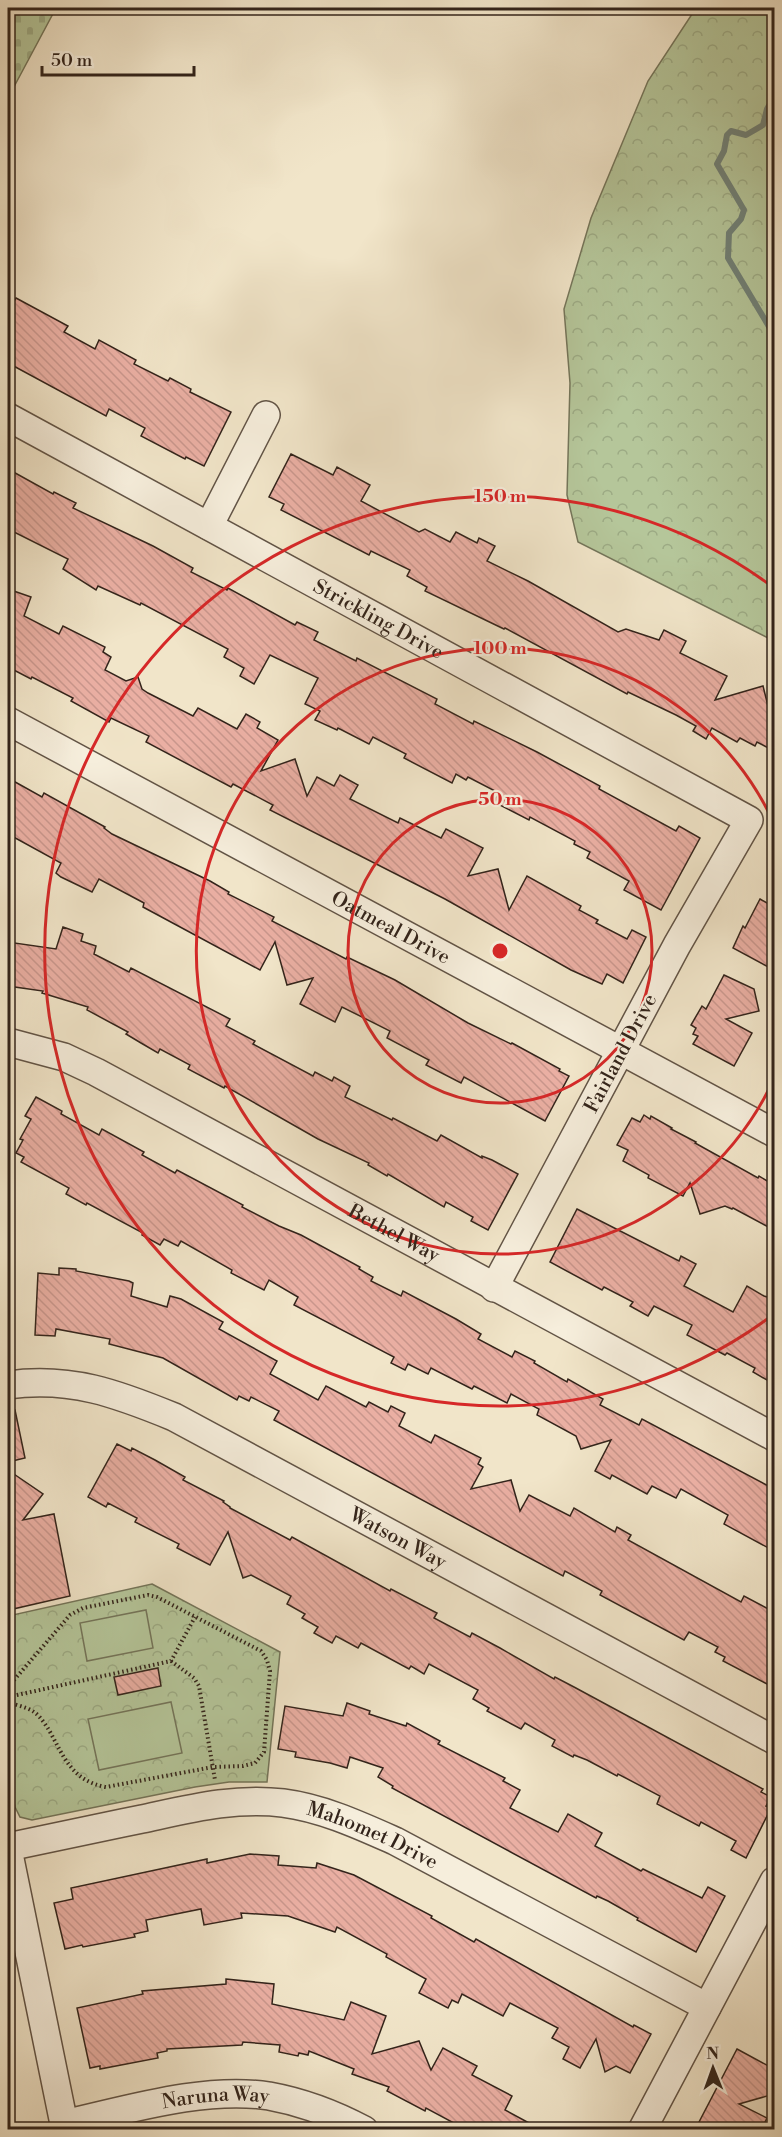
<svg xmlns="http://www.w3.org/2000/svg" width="782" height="2137" font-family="'Libre Bodoni',serif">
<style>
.forest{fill:url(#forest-crowns);stroke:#74755a;stroke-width:1.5}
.cemetery{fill:url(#cemetery-stones);stroke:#74755a;stroke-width:1.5}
.garden{fill:#b5c69a;stroke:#74755a;stroke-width:1.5}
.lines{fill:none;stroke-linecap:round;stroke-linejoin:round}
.stream{stroke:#718177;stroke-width:6}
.building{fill:url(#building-back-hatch);stroke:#33241b;stroke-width:1.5}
.minor-casing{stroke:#625446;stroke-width:30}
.path{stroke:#33241b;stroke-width:4;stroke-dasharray:1.5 3;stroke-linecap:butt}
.minor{stroke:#f6eedc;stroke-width:27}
.ring{fill:none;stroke:#d62828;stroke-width:3}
.labels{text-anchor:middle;stroke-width:4.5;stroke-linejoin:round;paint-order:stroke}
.street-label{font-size:20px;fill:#33241b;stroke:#f6eedc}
.centre{fill:#d62828;stroke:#f6eedc;stroke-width:3}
.ring-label{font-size:18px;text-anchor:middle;font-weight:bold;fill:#d62828;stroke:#f6eedc;stroke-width:4.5;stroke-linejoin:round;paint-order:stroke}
</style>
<defs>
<pattern id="forest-crowns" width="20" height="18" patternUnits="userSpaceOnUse" patternTransform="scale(1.5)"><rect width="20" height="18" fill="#b5c69a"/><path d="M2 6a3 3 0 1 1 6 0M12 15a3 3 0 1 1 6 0" fill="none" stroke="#9caa84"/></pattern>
<pattern id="cemetery-stones" width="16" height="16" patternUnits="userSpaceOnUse" patternTransform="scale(1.5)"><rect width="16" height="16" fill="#b5c69a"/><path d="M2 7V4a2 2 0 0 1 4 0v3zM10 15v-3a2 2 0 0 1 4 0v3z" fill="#9caa84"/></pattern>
<pattern id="building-back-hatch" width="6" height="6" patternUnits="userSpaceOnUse" patternTransform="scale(1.5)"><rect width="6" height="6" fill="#eaafa3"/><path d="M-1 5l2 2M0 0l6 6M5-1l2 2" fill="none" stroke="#c9968c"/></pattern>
</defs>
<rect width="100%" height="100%" fill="#f1e5c9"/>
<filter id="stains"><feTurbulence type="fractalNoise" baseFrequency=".00333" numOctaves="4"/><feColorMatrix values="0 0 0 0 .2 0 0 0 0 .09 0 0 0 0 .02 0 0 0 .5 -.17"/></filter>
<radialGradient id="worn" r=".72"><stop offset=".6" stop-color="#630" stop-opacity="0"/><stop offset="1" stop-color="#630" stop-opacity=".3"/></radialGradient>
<g class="forest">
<polygon points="696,8 774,8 774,641 578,542 567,495 570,383 564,309 591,218 648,81"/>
<polygon points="152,1584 280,1652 267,1782 229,1782 195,1787 32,1820 20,1817 15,1807 8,1774 8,1616"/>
</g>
<polygon class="cemetery" points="8,8 56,8 8,98"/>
<g class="garden">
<polygon points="146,1610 153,1648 87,1661 80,1623"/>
<polygon points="171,1702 182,1753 99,1770 88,1719"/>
</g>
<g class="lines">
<polyline class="stream" points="774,97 767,109 763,125 746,135 731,131 727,135 724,151 717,164 744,210 741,219 729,233 728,258 774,335"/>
</g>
<g class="building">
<polygon points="16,298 68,326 64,332 95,349 99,340 136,360 134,364 168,381 170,378 191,389 190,392 231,412 204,466 186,457 185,459 141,436 145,428 109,409 106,416 8,363 8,303 12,305"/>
<polygon points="291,454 333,475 337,467 370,485 361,501 419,532 425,529 450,542 456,532 477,543 479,538 495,546 487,561 528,581 618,632 626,629 659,640 664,630 686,641 680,653 727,676 715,700 763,686 774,730 774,751 757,742 755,746 740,738 737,742 712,728 706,739 693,731 696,726 676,715 628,692 627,694 505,628 504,629 425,591 427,587 407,576 410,570 371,551 369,555 281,510 284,504 269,497"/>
<polygon points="8,469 53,494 54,492 76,503 73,508 153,546 193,568 191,572 227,590 228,588 295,625 297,622 318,632 314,640 356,661 357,658 437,699 435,704 473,724 474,721 537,752 600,786 599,789 676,831 679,826 700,838 661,910 624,890 629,881 587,858 590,852 574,844 575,841 530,817 529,820 494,802 499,793 468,777 466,780 456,774 452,783 404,758 406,754 373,737 369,744 338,728 337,730 315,720 320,711 305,704 318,678 270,655 254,684 240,676 244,668 224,657 228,649 141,603 140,605 98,586 96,590 63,569 68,559 8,529"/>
<polygon points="8,589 31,597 24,616 59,634 63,626 105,647 103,652 111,657 105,670 126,681 138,677 142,689 148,693 193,716 198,708 237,729 246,714 260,722 257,728 278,740 261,771 295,759 307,796 317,777 334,786 340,775 358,785 350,799 398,823 400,818 441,838 446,829 483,848 468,876 498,869 509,910 527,876 581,906 579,910 598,920 596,923 627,939 632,930 646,937 623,983 607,974 602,984 571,970 445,899 270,810 273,805 233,784 231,787 146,742 149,736 111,718 109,722 71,701 73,698 32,677 31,679 8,667"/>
<polygon points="8,778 42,797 44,793 105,827 104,828 112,834 210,881 229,892 228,894 274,917 272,921 346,959 347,957 395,980 468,1023 511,1044 512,1043 560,1069 559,1071 569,1076 545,1121 464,1077 461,1083 426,1065 429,1060 387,1038 390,1031 342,1007 335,1022 300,1004 313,978 287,985 275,942 260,970 143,907 144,903 99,879 92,892 61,877 56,873 61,863 8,834"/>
<polygon points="760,899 774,907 774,970 733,948 743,926 745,928"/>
<polygon points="63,927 83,934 81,941 96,946 94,954 129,972 131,968 230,1019 226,1026 255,1041 253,1044 313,1076 315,1072 332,1081 334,1077 350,1086 345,1097 392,1120 393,1118 437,1141 441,1135 482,1158 482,1156 492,1160 518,1174 488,1230 471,1221 473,1217 446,1202 444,1207 388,1174 387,1176 368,1165 369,1163 318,1139 225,1086 224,1088 188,1069 190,1065 160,1049 158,1053 141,1043 126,1034 128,1032 87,1010 88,1007 42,993 43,991 8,986 8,942 56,949"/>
<polygon points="724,975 754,989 759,1011 726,1019 752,1033 734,1066 693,1044 698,1036 693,1034 696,1028 691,1025 702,1006 706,1009"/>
<polygon points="36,1097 62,1111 61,1114 99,1135 102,1129 144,1152 142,1155 175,1173 177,1170 243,1205 242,1207 279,1226 301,1235 360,1267 359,1269 373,1277 371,1281 401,1296 403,1291 456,1319 481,1334 478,1339 512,1357 515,1351 535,1361 534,1363 567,1382 568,1379 603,1399 600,1405 639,1425 642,1419 774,1489 774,1551 724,1524 728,1515 681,1489 676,1498 652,1486 647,1494 612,1475 610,1479 595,1471 611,1440 581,1449 576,1436 537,1415 539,1409 511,1394 507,1403 474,1386 472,1389 431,1368 428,1374 408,1364 405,1370 391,1363 394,1357 294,1305 298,1297 269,1280 264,1290 231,1273 232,1270 181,1241 178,1246 164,1239 160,1245 142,1235 143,1233 87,1203 86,1205 66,1194 69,1188 21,1162 24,1157 16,1153 23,1140 20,1139 31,1119 25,1116"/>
<polygon points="644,1115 650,1119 651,1116 672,1128 671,1129 696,1142 695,1143 758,1178 759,1176 774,1185 774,1230 733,1208 732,1209 725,1206 700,1214 690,1183 683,1196 648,1178 649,1175 623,1161 628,1150 617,1145 632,1118 640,1122"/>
<polygon points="577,1209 679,1261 681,1256 696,1264 684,1286 733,1312 747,1286 764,1296 774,1299 774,1384 753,1372 755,1368 727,1353 725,1355 687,1335 692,1325 654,1306 648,1316 630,1306 633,1302 604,1287 602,1290 550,1262"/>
<polygon points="59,1268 76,1269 76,1271 129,1281 133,1283 131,1296 167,1307 170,1296 181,1299 223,1322 219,1329 277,1361 270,1374 318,1400 326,1386 366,1407 369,1402 388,1412 391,1406 405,1413 399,1426 431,1443 435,1435 481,1458 478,1464 483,1467 471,1489 511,1480 520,1511 529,1495 570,1516 574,1508 615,1532 617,1527 631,1535 628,1540 741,1602 744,1596 774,1612 774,1670 767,1684 723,1661 725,1657 715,1652 718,1647 689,1632 684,1640 600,1595 602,1591 565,1571 563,1576 274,1420 279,1411 251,1397 249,1401 239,1396 237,1400 163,1358 109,1344 110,1339 56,1329 55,1336 35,1335 38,1273 59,1275"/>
<polygon points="15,1410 25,1458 8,1462 8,1411"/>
<polygon points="117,1444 131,1451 132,1448 155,1460 185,1477 183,1480 224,1501 223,1502 230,1507 230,1508 290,1540 292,1537 390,1591 391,1589 437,1613 434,1618 470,1637 472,1633 500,1648 554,1679 555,1677 574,1687 763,1789 761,1792 771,1797 766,1806 771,1808 746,1858 731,1850 736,1841 701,1822 699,1826 657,1804 660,1796 618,1774 617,1776 587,1760 574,1755 573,1757 552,1746 555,1740 525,1723 521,1729 487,1711 489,1708 473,1699 478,1690 429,1664 424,1674 411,1666 409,1669 361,1643 358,1648 336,1636 332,1643 314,1633 318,1627 302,1618 305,1614 287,1604 291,1596 251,1575 243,1578 228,1532 210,1565 177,1548 179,1544 135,1522 137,1518 108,1503 106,1507 88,1497"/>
<polygon points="8,1470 43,1494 23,1520 54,1514 70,1596 13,1609 8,1586"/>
<polygon points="158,1668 161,1686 118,1695 114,1677"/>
<polygon points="347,1703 370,1711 369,1714 406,1726 407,1723 440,1741 438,1744 505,1778 503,1781 520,1790 510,1808 558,1832 568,1814 602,1833 595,1846 641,1871 643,1869 702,1898 708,1887 725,1896 696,1952 637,1920 638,1918 608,1901 597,1896 596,1898 392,1788 393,1786 378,1777 383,1768 350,1757 347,1768 330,1763 295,1757 296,1752 278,1749 285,1706 343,1716"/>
<polygon points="250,1854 279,1856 278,1865 316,1868 317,1863 354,1875 432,1916 431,1918 474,1942 476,1939 633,2027 634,2025 651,2034 630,2073 616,2066 605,2072 596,2039 580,2068 563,2059 569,2047 552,2038 558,2028 510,2003 503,2016 462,1994 458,2003 452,2000 448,2008 419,1993 426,1979 386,1957 387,1954 337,1927 335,1932 288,1916 241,1913 242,1918 204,1925 201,1909 146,1920 148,1931 134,1934 135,1937 83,1947 82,1945 65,1949 54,1903 73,1899 71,1888 207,1859 207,1863"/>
<polygon points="226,1979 274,1984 272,2004 344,2020 351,2002 386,2016 372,2054 419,2041 431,2070 443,2048 477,2066 472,2075 512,2096 505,2110 542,2130 451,2130 454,2123 426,2108 425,2111 387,2091 389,2087 352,2074 354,2069 309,2051 308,2055 299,2053 298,2056 279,2052 280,2045 243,2042 242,2045 167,2049 167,2051 157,2053 158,2058 100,2069 100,2066 90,2068 77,2008 143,1994 142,1991 226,1984"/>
<polygon points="737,2049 774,2069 774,2094 739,2104 767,2118 761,2130 707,2130 698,2124"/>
</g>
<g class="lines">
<defs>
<g id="minor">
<path id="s1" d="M 8,417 L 749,820 L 677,945 L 494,1288"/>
<polyline points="209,526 266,415"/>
<path id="s2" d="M 8,721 L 774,1133"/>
<path id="s3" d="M 8,1042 L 64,1057 L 96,1072 L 774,1437"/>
<path id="s4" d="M 8,1385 C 70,1376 118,1394 174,1417 L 774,1740"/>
<path id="s5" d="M 8,1847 C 52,1838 97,1828 142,1819 C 189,1809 235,1797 283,1803 C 322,1808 359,1825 395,1841 L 707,2007"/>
<path id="s6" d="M 8,1849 L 64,2124 C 127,2110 204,2086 269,2096 C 302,2102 334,2114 364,2130"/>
<polyline points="642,2130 774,1881"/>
</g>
</defs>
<use href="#minor" class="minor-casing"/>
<g class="path">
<polyline points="171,1661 194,1678 199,1686 215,1780"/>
<path d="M 8,1687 L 70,1615 L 83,1608 L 148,1595 L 157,1597 L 261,1651 L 267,1660 L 270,1671 L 264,1752 L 255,1763 L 243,1766 L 213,1767 L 106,1787 C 72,1781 64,1757 49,1730 C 45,1724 40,1716 34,1712 C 27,1707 15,1705 8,1702"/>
<polyline points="8,1697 171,1661 195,1617"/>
</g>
<use href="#minor" class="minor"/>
</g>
<g class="ring">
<circle cx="500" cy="951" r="152"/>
<path d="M773 1081A303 303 0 1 1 773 821"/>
<path d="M774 1314A455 455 0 1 1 774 588"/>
</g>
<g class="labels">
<g class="street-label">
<text dy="7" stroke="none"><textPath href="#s1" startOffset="422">Strickling Drive</textPath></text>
<text dy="7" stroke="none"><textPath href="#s2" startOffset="435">Oatmeal Drive</textPath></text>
<text transform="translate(620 1053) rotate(-62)" y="7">Fairland Drive</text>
<text dy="7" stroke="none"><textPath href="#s3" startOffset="432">Bethel Way</textPath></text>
<text dy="7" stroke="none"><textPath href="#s4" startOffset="426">Watson Way</textPath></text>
<text dy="7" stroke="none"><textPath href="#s5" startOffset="375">Mahomet Drive</textPath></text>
<text dy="7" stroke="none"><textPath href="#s6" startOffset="435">Naruna Way</textPath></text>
</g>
</g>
<circle cx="500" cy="951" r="9" class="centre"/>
<g class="ring-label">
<text x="500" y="502">150 m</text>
<text x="500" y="654">100 m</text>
<text x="500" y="805">50 m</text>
</g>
<rect width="782" height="2137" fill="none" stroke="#f1e5c9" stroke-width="30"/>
<rect x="9" y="9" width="764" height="2119" fill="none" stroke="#33241b" stroke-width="3"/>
<rect x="15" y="15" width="752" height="2107" fill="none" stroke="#33241b" stroke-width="1.5"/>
<g transform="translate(713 2068) rotate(359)" stroke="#f6eedc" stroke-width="4.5" paint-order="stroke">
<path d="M0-4.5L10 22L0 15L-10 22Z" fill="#33241b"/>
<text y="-9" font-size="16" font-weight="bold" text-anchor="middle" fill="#33241b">N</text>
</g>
<path d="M42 66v9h152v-9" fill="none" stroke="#33241b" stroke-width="3"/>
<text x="51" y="66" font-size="18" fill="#33241b" stroke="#f6eedc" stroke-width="4.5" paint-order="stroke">50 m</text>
<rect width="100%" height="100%" filter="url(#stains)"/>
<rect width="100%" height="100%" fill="url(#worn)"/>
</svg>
